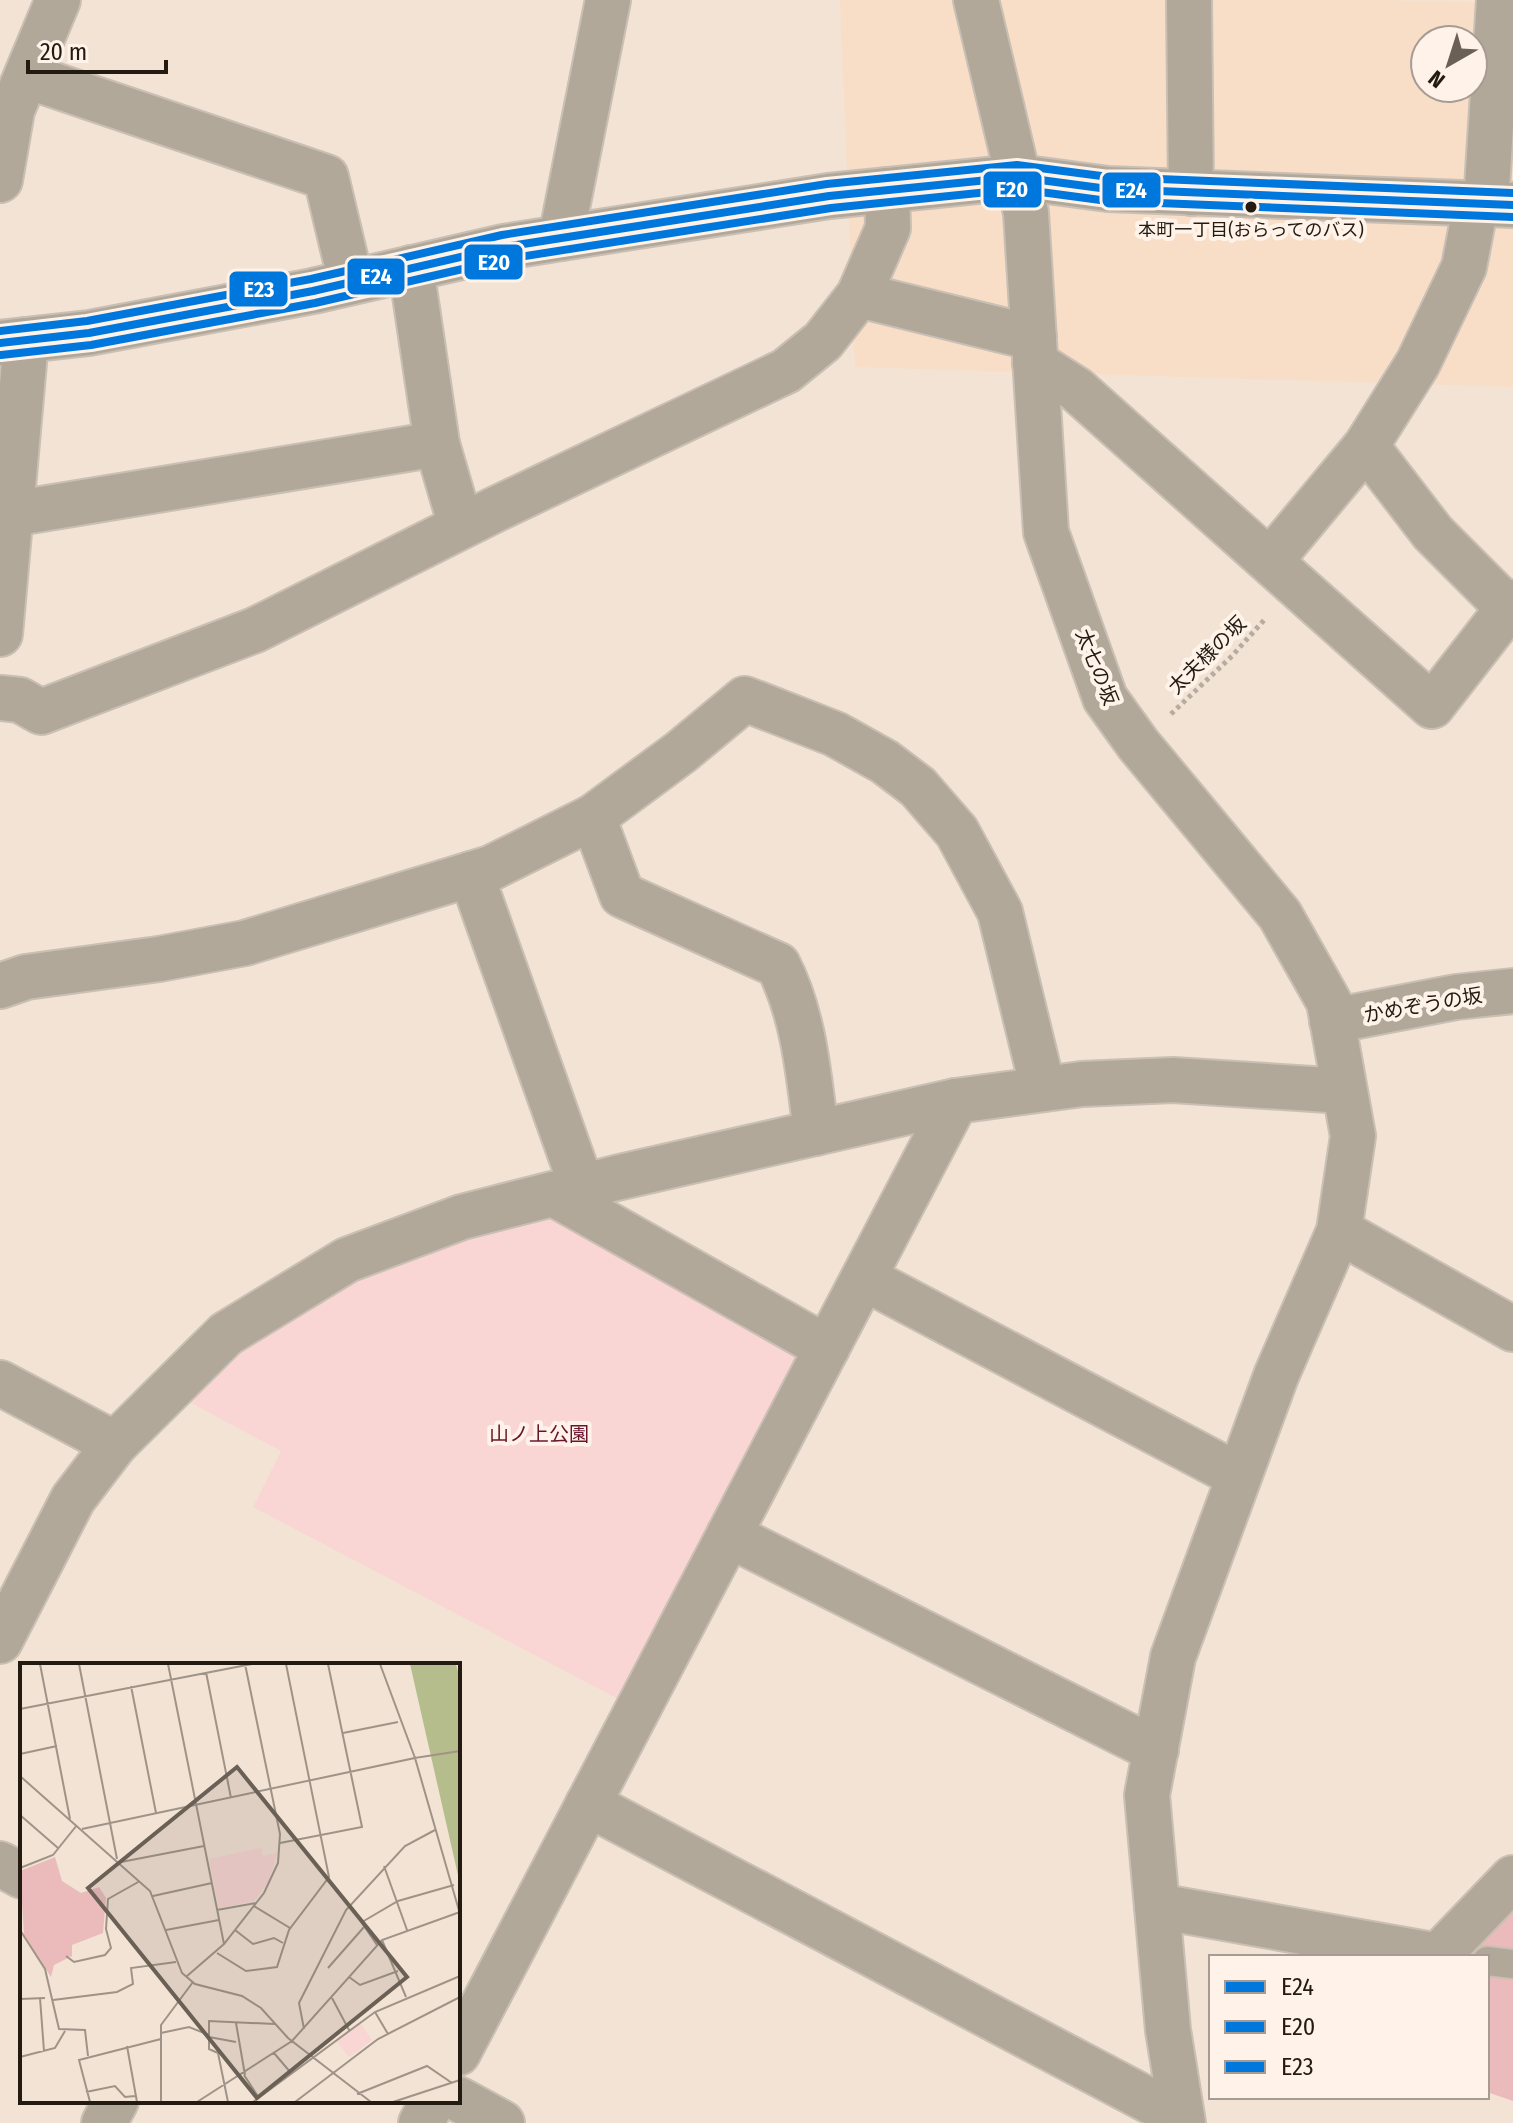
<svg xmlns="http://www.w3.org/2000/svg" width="1513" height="2123" font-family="'Fira Sans Condensed','Noto Sans JP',sans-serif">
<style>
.built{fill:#f8dec7;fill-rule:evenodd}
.green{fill:#f9d6d3}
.forest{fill:#ebbbbc}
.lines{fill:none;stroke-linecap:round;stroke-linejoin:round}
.service-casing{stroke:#cabfb4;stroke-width:32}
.minor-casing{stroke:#cabfb4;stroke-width:48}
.tertiary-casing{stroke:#cabfb4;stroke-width:48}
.path{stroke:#b6ac9f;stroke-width:5;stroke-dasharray:4 4;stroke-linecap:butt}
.service{stroke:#b1a899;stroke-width:28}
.minor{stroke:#b1a899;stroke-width:44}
.tertiary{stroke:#b1a899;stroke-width:44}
.bus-1-casing{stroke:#fff3e9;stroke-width:14}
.bus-2-casing{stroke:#fff3e9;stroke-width:14}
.bus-3-casing{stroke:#fff3e9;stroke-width:14}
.bus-1{stroke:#07d;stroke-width:8}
.bus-2{stroke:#07d;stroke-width:8}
.bus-3{stroke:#07d;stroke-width:8}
.bus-dot{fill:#231a11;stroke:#fff3e9;stroke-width:3}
.labels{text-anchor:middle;stroke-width:8;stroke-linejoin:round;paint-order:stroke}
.bus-label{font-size:18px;fill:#231a11;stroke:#fff3e9}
.street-label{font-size:20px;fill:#231a11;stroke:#fff3e9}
.park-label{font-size:20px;fill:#6a132d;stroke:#fff3e9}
.inset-road{fill:none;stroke:#9f9387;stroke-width:2}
.view{fill:#6b6056;fill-opacity:0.15;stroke:#6b6056;stroke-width:4}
.inset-edge{fill:none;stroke:#231a11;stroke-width:4}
.line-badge{stroke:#fff3e9;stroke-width:3}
.badge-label{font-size:22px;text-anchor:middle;font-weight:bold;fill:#fff}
</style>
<rect width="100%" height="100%" fill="#f2e3d5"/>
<path class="built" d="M 840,0 L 1377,0 L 1513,3 L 1513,387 L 855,367 ZM 1425,40 L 1473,40 L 1473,88 L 1425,88 Z"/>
<polygon class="green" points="556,1218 808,1354 624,1702 253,1507 281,1451 180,1397 232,1354 369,1270 447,1243"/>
<polygon class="forest" points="1513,1900 1513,2101 1487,2092 1487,1957 1458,1957"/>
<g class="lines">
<defs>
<polyline id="service" points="1487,1961 1513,1964"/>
<g id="minor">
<polyline points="1189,0 1191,193"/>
<polyline points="27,76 326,177 351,282"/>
<polyline points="0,180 12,110 58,0"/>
<polyline points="1486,203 1499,0"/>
<polyline points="561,238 608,0"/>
<polyline points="411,268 437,444 461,526"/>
<polyline points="859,295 1034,338"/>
<polyline points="0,343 89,333 313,291 504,247 829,196 1018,177 976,0"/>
<polyline points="1035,363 1076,389 1432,706 1513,602"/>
<polyline points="1366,446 1433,533 1508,608"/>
<polyline points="11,514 437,444"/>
<polyline points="1270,561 1366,446 1418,363 1464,267 1476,204"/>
<polyline points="0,634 26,340"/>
<polyline points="0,698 20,700 41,712 255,630 494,510 786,371 823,341 859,295 888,228 887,190"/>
<path d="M 593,817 L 622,895 L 778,965 C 804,1015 809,1077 816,1133"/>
<polyline points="471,874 582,1187"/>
<polyline points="0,986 26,977 159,959 245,943 491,868 593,817 681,752 745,699 835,734 885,762 918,787 957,832 1000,912 1043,1089"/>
<polyline points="1332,1021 1456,997 1513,991"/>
<polyline points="554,1194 827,1348"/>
<polyline points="1339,1231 1513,1329"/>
<polyline points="864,1278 1239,1476"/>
<polyline points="0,1383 115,1444"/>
<polyline points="729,1535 1156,1750"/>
<polyline points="588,1804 1182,2118"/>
<polyline points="1157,1906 1438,1956 1513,1878"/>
<polyline points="458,2053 956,1101"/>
<polyline points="104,2123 116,2101"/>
<polyline points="421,2123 433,2101"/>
</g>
<g id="tertiary">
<polyline points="0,1641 73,1499 115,1444 226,1334 347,1260 462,1217 616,1178 956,1101 1082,1084 1173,1080 1344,1091"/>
<polyline points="0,1864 22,1876"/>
<polyline points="458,2099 502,2123"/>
<polyline points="1183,2123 1168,2030 1147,1795 1173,1657 1276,1376 1339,1231 1353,1136 1329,1002 1280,915 1138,744 1105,698 1046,532 1026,213 1018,177 1108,189 1513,205"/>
</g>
</defs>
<use href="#service" class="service-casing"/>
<use href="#minor" class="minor-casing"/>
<use href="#tertiary" class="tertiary-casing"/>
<polyline class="path" points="1171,714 1232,656 1265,619"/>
<use href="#service" class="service"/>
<use href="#minor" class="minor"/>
<use href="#tertiary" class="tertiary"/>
<defs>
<polyline id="bus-1" points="0,343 89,333 313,291 504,247 829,196 1018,177 1108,189 1513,205"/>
<polyline id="bus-2" points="1,355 91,345 315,303 506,259 831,208 1018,189 1108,201 1513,217"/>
<polyline id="bus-3" points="0,331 87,321 311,279 502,235 827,184 1017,165 1109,177 1513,193"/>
</defs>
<use href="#bus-1" class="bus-1-casing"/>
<use href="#bus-2" class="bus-2-casing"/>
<use href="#bus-3" class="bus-3-casing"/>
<use href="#bus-1" class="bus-1"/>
<use href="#bus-2" class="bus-2"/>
<use href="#bus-3" class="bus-3"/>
</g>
<circle class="bus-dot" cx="1251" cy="207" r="7"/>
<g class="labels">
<g class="bus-label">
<text x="1251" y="236">本町一丁目(おらってのバス)</text>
</g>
<g class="street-label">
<text transform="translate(1207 655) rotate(-45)" y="7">太夫様の坂</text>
<text transform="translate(1097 667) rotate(68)" y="7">太七の坂</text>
<text transform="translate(1423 1005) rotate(-10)" y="7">かめぞうの坂</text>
</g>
<g class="park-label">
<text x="539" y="1441">山ノ上公園</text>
</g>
</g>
<g transform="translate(20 1663)">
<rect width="440" height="440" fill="#f2e3d5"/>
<path d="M 241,185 L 243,193 L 257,190 L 249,218 L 234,238 L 199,245 L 189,196 ZM 341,361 L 352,377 L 329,394 L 317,379 Z" fill="#f9d6d3"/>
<path d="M 35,194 L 42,218 L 61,230 L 79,224 L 86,235 L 83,270 L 52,282 L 52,293 L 34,302 L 31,314 L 4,272 L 0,208 Z" fill="#ebbbbc"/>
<path d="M 390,1 L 436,1 L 440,16 L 440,221 Z" fill="#b6bd8c"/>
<path class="inset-road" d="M 20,1 L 50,156M 59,1 L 97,196M 148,1 L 204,281M 360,1 L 395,95 L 440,88M 186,9 L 211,135M 111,23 L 136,150M 0,46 L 232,1M 323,70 L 378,59M 0,91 L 37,83M 0,113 L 130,228 L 162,310 L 175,321 L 222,333 L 241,345 L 268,375 L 351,439M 0,152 L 38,185M 62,166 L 395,95 L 440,251M 260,180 L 342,164 L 308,1M 101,199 L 184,183M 364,203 L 387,267M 0,205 L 33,192 L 57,162M 133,233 L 192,220M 234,243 L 270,265M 331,244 L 357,282M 197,247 L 236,240M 342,259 L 378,238 L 434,222M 0,267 L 25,306 L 39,366 L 65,367 L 68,393M 146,267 L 199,257M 215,267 L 233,281 L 254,275 L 263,280M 362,277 L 386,334M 197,290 L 226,308 L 257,304 L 269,267 L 309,214 L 266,1M 46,293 L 54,299 L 85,292 L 91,285 L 86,266 L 88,236 L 120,218M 308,305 L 344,264M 167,313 L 204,281 L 244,230 L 258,200 L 260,171 L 225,1M 329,314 L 340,322 L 378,308M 20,335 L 24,388M 312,335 L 329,367M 0,336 L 25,335M 33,337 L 97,329 L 113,321 L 111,305 L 156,299M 355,349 L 368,371M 216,360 L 225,412M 284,366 L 279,340 L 326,247 L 385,183 L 415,167M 141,370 L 169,364 L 189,372M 189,374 L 216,379M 107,383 L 117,439M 254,390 L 271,410M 0,394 L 35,385 L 45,368M 224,412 L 239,435M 66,429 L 95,423 L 105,434 L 115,433M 337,431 L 407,403 L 432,420M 70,439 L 59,397 L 141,376M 141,439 L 141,362 L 173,319M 177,439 L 272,378 L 362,277 L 440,249M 208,439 L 198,390 L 189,386 L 189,358 L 255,361M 233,439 L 355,349 L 440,313M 275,439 L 358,376 L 440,334M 373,439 L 440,417"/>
<path class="view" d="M 217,104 L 387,314 L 237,435 L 68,225 Z"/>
<rect width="440" height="440" class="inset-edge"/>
</g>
<g class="line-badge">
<rect x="982" y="170" width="61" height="39" rx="8" fill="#07d"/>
<rect x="1101" y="171" width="61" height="38" rx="8" fill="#07d"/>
<rect x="463" y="243" width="61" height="38" rx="8" fill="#07d"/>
<rect x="346" y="257" width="60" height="39" rx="8" fill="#07d"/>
<rect x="228" y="270" width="61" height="38" rx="8" fill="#07d"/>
</g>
<g class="badge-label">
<text x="1012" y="197">E20</text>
<text x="1131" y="198">E24</text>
<text x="494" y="270">E20</text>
<text x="376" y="284">E24</text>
<text x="259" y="297">E23</text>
</g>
<rect x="1209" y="1955" width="280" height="144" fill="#fff3e9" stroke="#a79c93" stroke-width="2"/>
<rect x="1225" y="1981" width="40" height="12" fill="#0077dd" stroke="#a79c93" stroke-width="2"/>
<text x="1281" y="1995" font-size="24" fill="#231a11">E24</text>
<rect x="1225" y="2021" width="40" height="12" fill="#0077dd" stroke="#a79c93" stroke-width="2"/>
<text x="1281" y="2035" font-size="24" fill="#231a11">E20</text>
<rect x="1225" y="2061" width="40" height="12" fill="#0077dd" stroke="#a79c93" stroke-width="2"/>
<text x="1281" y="2075" font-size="24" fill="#231a11">E23</text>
<g transform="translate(1449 64) rotate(219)"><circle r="38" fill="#fff3e9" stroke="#a79c93" stroke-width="2"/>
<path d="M0-6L14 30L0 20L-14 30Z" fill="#6b6056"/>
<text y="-12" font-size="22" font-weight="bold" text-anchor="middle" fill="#231a11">N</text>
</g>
<path d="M28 60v12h138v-12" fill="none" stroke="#231a11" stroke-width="4"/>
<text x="40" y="60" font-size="24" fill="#231a11" stroke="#fff3e9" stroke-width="6" paint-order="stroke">20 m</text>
</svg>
